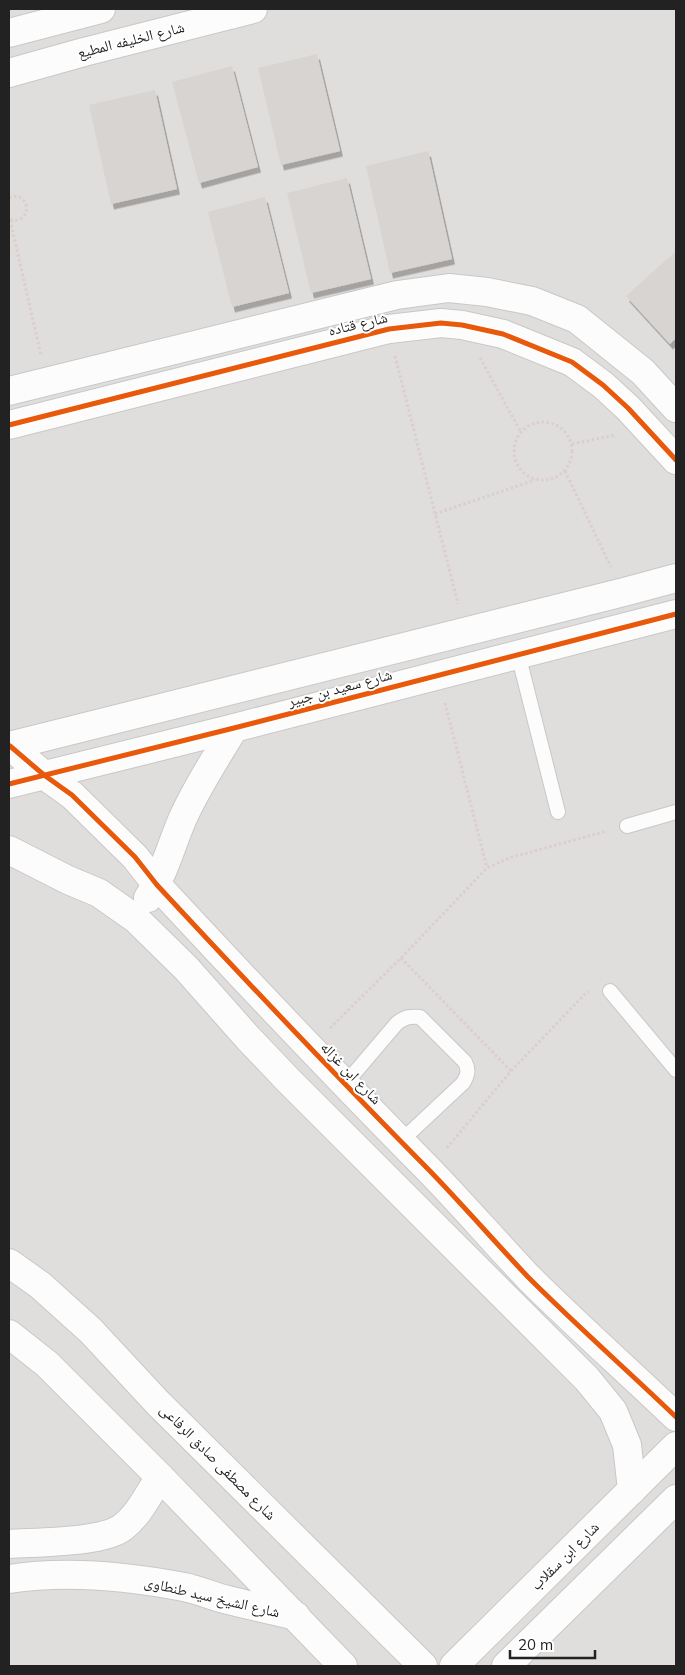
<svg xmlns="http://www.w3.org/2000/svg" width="685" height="1675" font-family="Mulish,'Noto Naskh Arabic',sans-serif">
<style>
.residential{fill:#dfdedc}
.building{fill:#d7d4d2;filter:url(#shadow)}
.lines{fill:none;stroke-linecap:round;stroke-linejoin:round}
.service-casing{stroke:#c9c8c7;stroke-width:16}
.minor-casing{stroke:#c9c8c7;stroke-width:30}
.tertiary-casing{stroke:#c9c8c7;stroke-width:30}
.path{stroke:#dccecd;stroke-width:3;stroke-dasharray:2.5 2.5;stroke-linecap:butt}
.service{stroke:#fdfcfc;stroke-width:14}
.minor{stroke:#fdfcfc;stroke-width:28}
.tertiary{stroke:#fdfcfc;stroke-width:28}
.cycleway-casing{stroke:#fff;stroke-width:8}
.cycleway{stroke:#e8590c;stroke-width:5}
.labels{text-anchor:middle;stroke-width:4;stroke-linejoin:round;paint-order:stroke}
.street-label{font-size:15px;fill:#222;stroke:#fff}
</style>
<defs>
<filter id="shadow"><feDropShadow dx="3" dy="5.5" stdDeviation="0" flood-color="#0004"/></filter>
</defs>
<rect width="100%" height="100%" fill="#f0eeeb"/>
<rect class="residential" x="9" y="9" width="667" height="1657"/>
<g class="building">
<polygon points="317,54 340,151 281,165 258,68"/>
<polygon points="232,66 258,167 199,183 172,82"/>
<polygon points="155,90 177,189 111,204 89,105"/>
<polygon points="428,151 452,259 390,273 366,166"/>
<polygon points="347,178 371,279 311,293 287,193"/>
<polygon points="265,197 289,293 232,307 208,212"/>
<polygon points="676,251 676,338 670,344 626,296"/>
</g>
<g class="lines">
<defs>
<g id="service">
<polyline points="518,654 558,812"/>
<polyline points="627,826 676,812"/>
<polyline points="610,991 676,1070"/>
<path d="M 346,1083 L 397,1023 C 405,1017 410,1016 420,1017 L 465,1062 C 469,1070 468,1075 463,1083 L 400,1142"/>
</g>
<g id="minor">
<polyline points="9,391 397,295 449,288 487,292 532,301 577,319 643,372 676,408"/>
<polyline points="9,425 389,329 441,323 462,325 503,334 572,362 603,385 628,408 676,460"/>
<polyline points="9,746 624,592 676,578"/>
<path d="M 10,746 L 44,775 L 72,795 L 135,857 L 157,885 C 246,981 336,1076 428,1169 C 462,1204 494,1241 528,1277 C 576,1325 627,1370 676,1417"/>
<polyline points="9,784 234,728 676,614"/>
<polyline points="9,850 68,880 99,893 136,919 186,968 248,1038 288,1080 587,1379 613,1411 627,1445 632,1490"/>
<path d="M 148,898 C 164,874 171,846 182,820 C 196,788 216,758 234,728"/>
<path d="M 9,1544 C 36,1542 103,1543 123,1527 C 139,1515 149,1493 160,1477"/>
<path d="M 9,1579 C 66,1570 127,1576 184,1587 C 199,1590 214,1597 228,1600 C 251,1606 273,1610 296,1616"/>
<polyline points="454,1666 676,1446"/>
<polyline points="506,1666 676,1499"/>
</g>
<g id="tertiary">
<polyline points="9,33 101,9"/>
<polyline points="9,73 84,52 253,9"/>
<polyline points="9,1263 40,1285 91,1331 157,1402 423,1666"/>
<polyline points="9,1334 47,1364 160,1477 343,1666"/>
</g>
</defs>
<use href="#service" class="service-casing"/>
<use href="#minor" class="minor-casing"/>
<use href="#tertiary" class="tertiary-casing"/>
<g class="path">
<path d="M 9,198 C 29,189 35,224 10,220"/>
<polyline points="10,220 41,355"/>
<polyline points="395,356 458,604"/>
<polyline points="480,358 521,432"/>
<circle cx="543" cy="451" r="29"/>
<polyline points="572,444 616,435"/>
<polyline points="565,471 611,567"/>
<polyline points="435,514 535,480"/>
<polyline points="445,703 487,868"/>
<polyline points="401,958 511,1071"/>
<polyline points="330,1028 401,958 487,868 509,858 607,831"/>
<polyline points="447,1148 511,1071 586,993 589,992"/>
</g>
<use href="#service" class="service"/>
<use href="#minor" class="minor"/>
<use href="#tertiary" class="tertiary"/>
<defs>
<g id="cycleway">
<polyline points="9,425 389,329 441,323 462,325 503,334 572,362 603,385 628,408 676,460"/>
<path d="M 10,746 L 44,775 L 72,795 L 135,857 L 157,885 C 246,981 336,1076 428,1169 C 462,1204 494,1241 528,1277 C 576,1325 627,1370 676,1417"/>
<polyline points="9,784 234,728 676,614"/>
</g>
</defs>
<use href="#cycleway" class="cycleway-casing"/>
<use href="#cycleway" class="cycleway"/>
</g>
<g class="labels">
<g class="street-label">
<text transform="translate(131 40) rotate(-14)" y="5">شارع الخليفه المطيع</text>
<text transform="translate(358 324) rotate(-13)" y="5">شارع قتاده</text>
<text transform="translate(340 688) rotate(-15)" y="5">شارع سعيد بن جبير</text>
<text transform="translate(351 1073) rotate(46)" y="5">شارع ابن غزاله</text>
<text transform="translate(218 1462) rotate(45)" y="5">شارع مصطفى صادق الرفاعى</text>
<text transform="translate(565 1556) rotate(-45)" y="5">شارع ابن سقلاب</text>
<text transform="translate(212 1597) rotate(13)" y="5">شارع الشيخ سيد طنطاوى</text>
</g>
</g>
<rect width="685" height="1675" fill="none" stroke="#222222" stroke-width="20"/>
<path d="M510 1650v8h85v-8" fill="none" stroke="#222222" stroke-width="2.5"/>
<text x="518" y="1650" font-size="15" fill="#222222" stroke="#ffffff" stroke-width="4" paint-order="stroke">20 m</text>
</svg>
